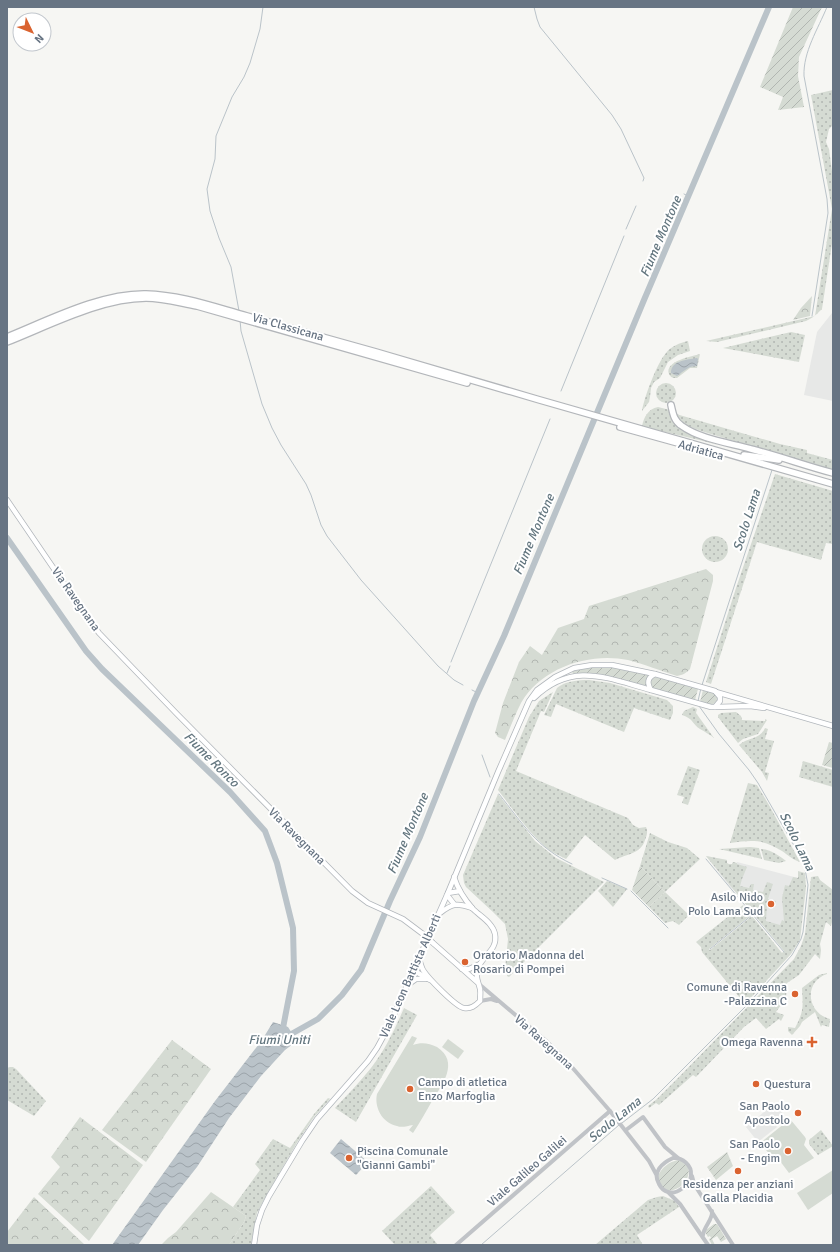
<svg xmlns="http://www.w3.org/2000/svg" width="840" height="1252" font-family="Signika,sans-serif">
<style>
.built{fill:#e7e8e7}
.grass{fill:url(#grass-dots)}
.forest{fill:url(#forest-crowns)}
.garden{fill:url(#garden-furrows)}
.pitch{fill:#d5dbd3}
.water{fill:url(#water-waves)}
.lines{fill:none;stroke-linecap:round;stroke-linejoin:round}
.stream{stroke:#bac3c9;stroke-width:1}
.river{stroke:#bac3c9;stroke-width:6}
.secondary-casing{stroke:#b2b7bc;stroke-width:6}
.trunk-casing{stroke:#b3b6ba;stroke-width:8}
.tertiary{stroke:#c0c3c7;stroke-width:4}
.secondary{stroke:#fff;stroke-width:4.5}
.trunk{stroke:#fff;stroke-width:5.5}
.secondary-bridge-casing{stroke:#b2b7bc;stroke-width:6;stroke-linecap:butt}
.secondary-bridge{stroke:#fff;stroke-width:4.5}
.poi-dot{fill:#da6330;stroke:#fff;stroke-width:1.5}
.labels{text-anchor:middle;stroke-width:4;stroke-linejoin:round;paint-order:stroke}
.street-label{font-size:12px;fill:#677483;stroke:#fff}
.poi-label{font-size:12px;fill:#677483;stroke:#fff;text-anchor:end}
.water-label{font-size:13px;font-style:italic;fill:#63767f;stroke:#fff}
</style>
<defs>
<pattern id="grass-dots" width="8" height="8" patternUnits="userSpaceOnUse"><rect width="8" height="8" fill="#d5dbd3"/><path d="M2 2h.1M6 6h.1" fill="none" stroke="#b1b6b1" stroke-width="1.8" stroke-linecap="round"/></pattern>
<pattern id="forest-crowns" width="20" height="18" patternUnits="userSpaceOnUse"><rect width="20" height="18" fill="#d5dbd3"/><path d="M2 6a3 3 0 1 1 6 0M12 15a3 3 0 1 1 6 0" fill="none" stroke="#b1b6b1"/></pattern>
<pattern id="garden-furrows" width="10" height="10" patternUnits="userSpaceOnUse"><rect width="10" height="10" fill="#d5dbd3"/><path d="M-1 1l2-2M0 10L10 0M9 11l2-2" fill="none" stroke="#b1b6b1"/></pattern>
<pattern id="water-waves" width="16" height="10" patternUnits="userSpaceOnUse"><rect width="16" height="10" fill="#bac3c9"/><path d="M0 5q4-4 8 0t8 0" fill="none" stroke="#9ba3a9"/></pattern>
</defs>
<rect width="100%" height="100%" fill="#f6f6f3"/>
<g class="built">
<polygon points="833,311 833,401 804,395 817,332 832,313"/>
<polygon points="706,856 727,860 727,863 729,865 732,864 733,862 737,863 737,862 798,878 798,890 789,944 730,887"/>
<polygon points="775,1103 783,1114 773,1122 777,1127 758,1142 746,1127"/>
</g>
<g class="grass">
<path d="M 833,90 L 833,125 L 829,129 L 826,142 L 829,149 L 833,179 L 833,237 L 822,309 C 817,314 813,318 806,321 L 717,342 L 706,341 L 815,316 L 832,209 L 811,95 Z"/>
<polygon points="791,332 805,335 799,362 723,348"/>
<path d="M 688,341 L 690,351 L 678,355 L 668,362 L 660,378 L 654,382 L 651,388 L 650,397 L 649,402 L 642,411 C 644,398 657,363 666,353 C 671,346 680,343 688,341 Z"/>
<path d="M 700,354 L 697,368 L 690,368 L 677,378 C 673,378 671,378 669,374 C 664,361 693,356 700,354 Z"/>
<circle cx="666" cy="393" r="10"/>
<path d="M 658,407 L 670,410 C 674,432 700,438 718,445 C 693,438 667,433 642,426 C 644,417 648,409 658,407 Z"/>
<path d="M 676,414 L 780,444 L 807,450 L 807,453 L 833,460 L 833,471 L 701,431 C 691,427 682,425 676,414 Z"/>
<polygon points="775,474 833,491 833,544 826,543 821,560 757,542 711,684 706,682 736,588"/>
<circle cx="715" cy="549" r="13"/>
<path d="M 589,680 L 610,683 L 667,700 L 673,706 L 673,713 L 670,720 L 634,708 L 624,732 L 556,704 L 551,717 L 544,715 L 557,688 C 565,681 578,680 589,680 Z"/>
<path d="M 553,692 L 544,712 L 541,711 L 516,771 L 628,818 L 633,825 L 639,828 L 646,827 C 648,831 647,835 645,840 C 641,854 626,854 615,860 L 585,835 L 566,859 C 562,857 558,855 554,853 C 534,841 513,809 498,790 L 529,717 L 539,701 Z"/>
<path d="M 693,707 L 697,709 L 696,713 L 714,738 C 709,734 705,732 700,729 C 692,724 694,719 682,715 L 684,711 Z"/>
<polygon points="736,712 741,716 742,720 765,721 765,719 767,720 758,734 743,739 738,743 718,717 718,715 721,713"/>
<path d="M 765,728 L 768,729 L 765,739 L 774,741 L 765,772 L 769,773 L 767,781 L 762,772 L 739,745 C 748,737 760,740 765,728 Z"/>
<polygon points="803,761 833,770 833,787 799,777"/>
<polygon points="688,766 700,770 688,805 682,803 684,797 677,795"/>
<path d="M 748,783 L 757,785 L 769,805 L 800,862 C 793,860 788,855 782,851 C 763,839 752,840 730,843 Z"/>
<polygon points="498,794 535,841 556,858 604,882 509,977 507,976 507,970 505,969 508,939 505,924 493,912 466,887 464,883 463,875"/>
<polygon points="650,833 668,842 687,848 700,859 665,892 689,915 679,925 673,921 665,923 649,907 665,892 640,866"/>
<polygon points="750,847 759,848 762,859 719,849"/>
<path d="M 761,849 C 771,850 778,855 786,861 L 779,863 L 764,860 Z"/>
<polygon points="706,856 727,860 727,863 729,864 732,864 733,862 737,863 737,864 747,867 742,879 740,886 749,888 751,884 754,884 753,890 763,892 767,882 773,884 768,899 776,901 776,904 767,904 766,921 780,925 782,920 784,921 782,898 785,885 789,886 793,877 798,878 798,871 805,873 806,887 800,940 791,954 745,1004 702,952 701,947 696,942 743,905 751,915 709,949 709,950 710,950 752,916 782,953 784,951"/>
<polygon points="818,876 820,880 833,890 833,918 831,926 826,922 820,944 821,950 820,959 815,954 799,975 787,983 786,998 776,1012 784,1015 781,1021 779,1019 766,1029 756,1018 744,1027 696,1077 693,1075 659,1105 656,1103 649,1108 648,1106 657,1099 681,1075 794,959 801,946 805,934 811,877"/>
<polygon points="607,881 627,889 613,907 598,891"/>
<path d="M 827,973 L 827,974 C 803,982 807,1013 830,1019 L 829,1027 L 822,1025 L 821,1027 L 815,1012 L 802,1022 L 800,1026 L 792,1035 L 788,1031 L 788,1027 L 795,1028 C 804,1011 803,1007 802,988 L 819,975 Z"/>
<path d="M 404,1008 L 417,1015 L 356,1122 L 335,1108 C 347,1095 360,1082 371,1068 C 385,1050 395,1029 404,1008 Z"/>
<polygon points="10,1067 13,1067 16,1069 46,1101 34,1116 7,1100 7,1068"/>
<polygon points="328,1098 330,1099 314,1117 298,1141 269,1191 257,1213 251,1245 229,1245 244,1222 246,1216 233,1207 260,1170 255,1164 273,1139 290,1148 314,1114"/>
<polygon points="821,1130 833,1146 818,1155 809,1144 809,1140"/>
<polygon points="431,1186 455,1212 430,1235 438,1245 395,1245 382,1231"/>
<polygon points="663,1196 675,1201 679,1207 637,1235 643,1245 595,1245 648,1200 657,1197"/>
</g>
<g class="forest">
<polygon points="812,296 810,316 793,320 801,308"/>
<path d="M 706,569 L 713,575 L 713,581 L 690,669 C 686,673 683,675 677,676 C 661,671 644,664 628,660 C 589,652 541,668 521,703 C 515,715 510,728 505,740 L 498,737 L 495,733 L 503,703 L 519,662 L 530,646 L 542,655 L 558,628 L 584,619 L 589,606 Z"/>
<polygon points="172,1040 211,1069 146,1162 102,1130"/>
<polygon points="80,1117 143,1165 89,1241 38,1194 60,1167 51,1157"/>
<polygon points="211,1192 246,1216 244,1222 229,1245 164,1245 162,1244 168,1238 176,1232"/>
<polygon points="34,1197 85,1245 7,1245 7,1232"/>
</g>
<g class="garden">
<polygon points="793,7 822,7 799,57 798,76 804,107 778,110 783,97 760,87"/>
<path d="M 602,666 L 622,669 L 650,675 C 647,678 645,681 647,686 L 593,673 L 573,674 L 572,671 L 587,667 Z"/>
<polygon points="654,677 661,678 698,689 695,700 652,688 651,686 650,681"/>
<path d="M 703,690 C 709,692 717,692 718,700 L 712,705 L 700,702 Z"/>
<polygon points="829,742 833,743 833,768 822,765"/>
<polygon points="640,866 665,892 649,907 632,890"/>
<polygon points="727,1152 733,1166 716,1180 707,1167"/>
<path d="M 678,1160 C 700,1165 684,1193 668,1190 C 665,1190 663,1187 660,1185 L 658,1176 C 662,1167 669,1162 678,1160 Z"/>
<polygon points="714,1224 717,1224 726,1239 721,1242 717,1236 712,1239 715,1245 712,1245 709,1239 711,1238 710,1236 708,1237 705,1232 706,1230"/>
</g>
<g class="pitch">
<path d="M 412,1036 L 417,1038 L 413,1045 C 421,1042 429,1043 437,1047 C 460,1062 442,1085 432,1101 C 426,1112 420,1122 413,1133 L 409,1130 L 413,1125 C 407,1126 402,1128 397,1126 C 382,1123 374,1107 377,1094 Z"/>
<polygon points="448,1039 464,1051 458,1059 442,1047"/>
<polygon points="790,1119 805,1137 806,1139 804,1145 814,1158 789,1173 780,1161 777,1163 760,1143"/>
<polygon points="833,1170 833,1193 808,1210 797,1193"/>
</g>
<g class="water">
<path d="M 697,358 L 698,359 L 697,366 C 688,366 684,371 677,376 L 671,373 C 671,360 687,360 697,358 Z"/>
<polygon points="273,1022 288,1027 297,1041 285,1050 261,1076 229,1118 197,1167 163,1210 138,1245 112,1245 215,1101 262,1040"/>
<polygon points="341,1139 368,1162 356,1175 330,1153"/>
</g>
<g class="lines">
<g class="stream">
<polyline points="534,7 537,19 540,27 612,115 621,129 644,178 643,181"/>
<polyline points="684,194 688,196"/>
<polyline points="626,229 636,206"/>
<polyline points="239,311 231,267 219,238 210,211 207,189 215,159 216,136 232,97 244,77 250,63 260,29 263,7"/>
<path d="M 812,316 L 828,213 L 827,199 L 804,76 C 803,52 818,29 827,7"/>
<polyline points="240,320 241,331 262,404 272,428 281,445 306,484 311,495 321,525 327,536 361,580 438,666 454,680 463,685"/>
<polyline points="561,391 624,236"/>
<polyline points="451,662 550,419"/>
<polyline points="447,673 450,666"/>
<polyline points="702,685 772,470"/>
<polyline points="472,690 478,693"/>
<polyline points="698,701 701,688"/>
<polyline points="482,755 490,777"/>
<path d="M 499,794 C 523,824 536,847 572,864"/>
<polyline points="706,859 784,952"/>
<polyline points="602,878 627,889"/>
<polyline points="631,891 668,928"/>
<polyline points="710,949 752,915"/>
<polyline points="622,1123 653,1099 747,1005 792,955 801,939 803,932 808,885 805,869 796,849 758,783 749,770 719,734 699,706"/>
<polyline points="481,1245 619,1125"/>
</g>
<g class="river">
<polyline points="7,538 86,651 102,669 230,792 265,831 277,863 293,928 294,971 282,1033"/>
<polyline points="286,1037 318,1019 342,995 361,970 390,901 420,837 474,701 504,636 644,300 769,7"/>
</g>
<defs>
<g id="secondary">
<polyline points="7,500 80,607 99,633 177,714 352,891 368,903 403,919 423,934"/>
<path d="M 655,674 L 715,691 L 720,697 L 720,701 L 715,707 L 711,707 L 651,690 C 647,683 647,678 655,674 Z"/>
<polyline points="716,692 833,726"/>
<path d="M 534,698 C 572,661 606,678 651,690"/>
<polyline points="715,707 750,706 764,708"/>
<polyline points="448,893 460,891"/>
<polyline points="447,895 454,904"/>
<path d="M 440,913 C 453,903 457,903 472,908"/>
<polyline points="433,943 477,982"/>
<path d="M 419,958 C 420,962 421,966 423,970 C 428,978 456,1007 464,1008 C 471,1009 475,1006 480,1001 C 480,997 481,993 480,989 C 478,981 475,976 478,968 C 483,955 498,950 495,934 C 493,923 480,916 473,909 C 464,899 458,890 454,877"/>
<polyline points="415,969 418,973 430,980"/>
<polyline points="462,969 469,969 480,964"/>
<polyline points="409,984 416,979 426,979"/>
<polyline points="254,1245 257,1225 262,1210 269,1196 302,1141 317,1119 368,1061 377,1048 389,1026 447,895 498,772 529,701 537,690 555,677 574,668 592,665 612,665 655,674"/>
</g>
<g id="trunk">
<path d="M 7,337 C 49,320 101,293 146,294 C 181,295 214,307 247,316 C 290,328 333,340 376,352 C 528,397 681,441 833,484"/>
<path d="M 7,342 C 48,326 101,298 146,298 C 163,298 180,303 197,306 L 467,383"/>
<path d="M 671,405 C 673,414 674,421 682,426 C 700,439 730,443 751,449 C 779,456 806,466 833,473"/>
<polyline points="620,427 685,445"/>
<polyline points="744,455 779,460"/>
</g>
</defs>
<use href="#secondary" class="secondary-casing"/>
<use href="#trunk" class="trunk-casing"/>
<g class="tertiary">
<polyline points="479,984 545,1040 564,1058 610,1111 649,1161 656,1174"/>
<polyline points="480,1001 491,999 497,1001"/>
<polyline points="626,1130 643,1117 665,1147 678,1158"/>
<path d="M 673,1158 C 682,1157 692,1165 691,1175 C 691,1184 677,1195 668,1192 C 664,1191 661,1188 659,1184 C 652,1172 662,1163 673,1158 Z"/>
<polyline points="692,1176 694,1184 733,1245"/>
<polyline points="669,1193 680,1204 708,1245"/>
<path d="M 703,1235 C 704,1226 713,1220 712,1211"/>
<polyline points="456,1245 610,1111"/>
</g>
<use href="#secondary" class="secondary"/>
<use href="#trunk" class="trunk"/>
<defs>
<polyline id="secondary-bridge" points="423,934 433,943"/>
</defs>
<use href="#secondary-bridge" class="secondary-bridge-casing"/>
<use href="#secondary-bridge" class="secondary-bridge"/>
</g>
<g class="poi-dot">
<circle cx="771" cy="904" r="4"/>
<circle cx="465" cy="962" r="4"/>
<circle cx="795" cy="994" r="4"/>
<path d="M810 1036h4v4h4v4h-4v4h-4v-4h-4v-4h4z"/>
<circle cx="756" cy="1084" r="4"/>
<circle cx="410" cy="1089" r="4"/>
<circle cx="798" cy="1113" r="4"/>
<circle cx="788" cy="1151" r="4"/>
<circle cx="349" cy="1158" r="4"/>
<circle cx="738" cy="1171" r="4"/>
</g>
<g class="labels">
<g class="street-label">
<text transform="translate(288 327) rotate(16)" y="4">Via Classicana</text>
<text transform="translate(701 450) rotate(16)" y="4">Adriatica</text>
<text transform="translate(76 599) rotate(55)" y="4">Via Ravegnana</text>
<text transform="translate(297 836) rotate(45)" y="4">Via Ravegnana</text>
<text transform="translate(410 976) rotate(-66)" y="4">Viale Leon Battista Alberti</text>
<text transform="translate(544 1042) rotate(42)" y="4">Via Ravegnana</text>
<text transform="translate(527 1171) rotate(-41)" y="4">Viale Galileo Galilei</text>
</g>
<g class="poi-label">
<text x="763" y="901">Asilo Nido<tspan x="763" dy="14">Polo Lama Sud</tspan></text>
<text x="473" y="959" text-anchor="start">Oratorio Madonna del<tspan x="473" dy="14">Rosario di Pompei</tspan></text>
<text x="787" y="991">Comune di Ravenna<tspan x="787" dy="14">-Palazzina C</tspan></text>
<text x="803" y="1046">Omega Ravenna</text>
<text x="418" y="1086" text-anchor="start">Campo di atletica<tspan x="418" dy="14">Enzo Marfoglia</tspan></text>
<text x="764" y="1088" text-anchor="start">Questura</text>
<text x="790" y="1110">San Paolo<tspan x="790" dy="14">Apostolo</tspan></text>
<text x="780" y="1148">San Paolo<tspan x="780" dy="14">- Engim</tspan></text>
<text x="357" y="1155" text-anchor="start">Piscina Comunale<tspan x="357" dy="14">"Gianni Gambi"</tspan></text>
<text x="738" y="1188" text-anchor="middle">Residenza per anziani<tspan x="738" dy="14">Galla Placidia</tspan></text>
</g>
<g class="water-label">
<text transform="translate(660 236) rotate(-67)" y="5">Fiume Montone</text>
<text transform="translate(746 520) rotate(-72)" y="5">Scolo Lama</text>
<text transform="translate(533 534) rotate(-67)" y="5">Fiume Montone</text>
<text transform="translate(212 759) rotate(45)" y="5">Fiume Ronco</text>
<text transform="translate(407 833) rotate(-67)" y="5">Fiume Montone</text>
<text transform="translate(798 841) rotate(64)" y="5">Scolo Lama</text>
<text x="279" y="1044">Fiumi Uniti</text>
<text transform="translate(614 1119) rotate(-39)" y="5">Scolo Lama</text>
</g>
</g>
<rect width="840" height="1252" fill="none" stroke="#677483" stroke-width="16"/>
<g transform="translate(32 32) rotate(133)"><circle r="19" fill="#ffffff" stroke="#c2c7cd"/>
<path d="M0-3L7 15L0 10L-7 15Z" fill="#da6330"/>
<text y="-6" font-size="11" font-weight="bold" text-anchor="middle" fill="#677483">N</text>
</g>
</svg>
